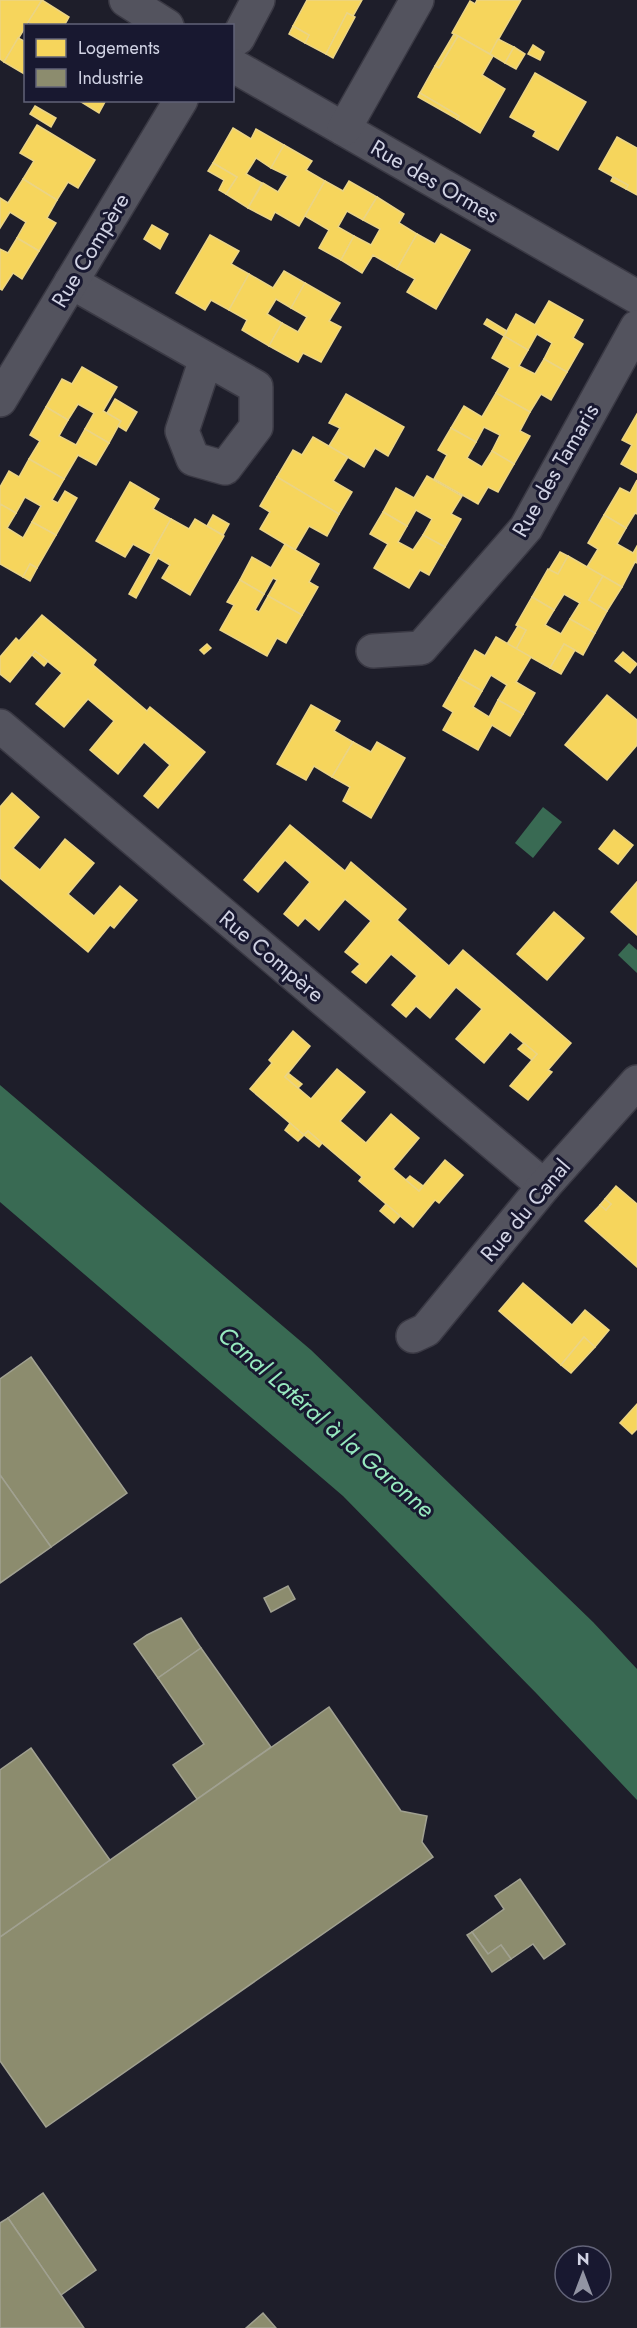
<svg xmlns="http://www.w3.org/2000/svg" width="637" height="2328" font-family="Jost,sans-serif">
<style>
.water{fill:#396a53}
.homes{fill:#f6d55c;stroke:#ebd485;stroke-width:1.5}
.industry{fill:#8c8c6e;stroke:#a1a191;stroke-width:1.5}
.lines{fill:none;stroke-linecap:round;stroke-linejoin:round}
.minor-casing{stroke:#3a3944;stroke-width:36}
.minor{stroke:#53535e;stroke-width:33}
.labels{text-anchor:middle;stroke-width:6;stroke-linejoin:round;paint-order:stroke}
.street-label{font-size:22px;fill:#d1d3e4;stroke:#181830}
.water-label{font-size:24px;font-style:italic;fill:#97eabf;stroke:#181830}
</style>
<rect width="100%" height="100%" fill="#1e1e2a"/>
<g class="water">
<polygon points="543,807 562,822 533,858 515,843"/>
<polygon points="629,943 637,950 637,973 618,955"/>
<polygon points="0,1085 311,1350 593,1622 637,1669 637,1800 537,1694 343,1496 0,1202"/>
</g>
<g class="homes">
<polygon points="0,0 42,0 4,62 0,59"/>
<polygon points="42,0 69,17 64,26 34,26 28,22"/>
<polygon points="307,0 362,0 353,16 347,13 326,54 305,43 309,35 293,26"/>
<polygon points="477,0 521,0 490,54 452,33 470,1 475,4"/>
<polygon points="347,13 355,17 333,58 326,54"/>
<polygon points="293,26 309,35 305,43 289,34"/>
<polygon points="454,34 458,36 439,68 435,66"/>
<polygon points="458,36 493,56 482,75 505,89 480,133 457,119 459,116 420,93 435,66 439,68"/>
<polygon points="18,38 26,42 26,75 4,62"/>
<polygon points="498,39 514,47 505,63 490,54"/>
<polygon points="533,45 544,52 540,60 528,54"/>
<polygon points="514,47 525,54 516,69 505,63"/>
<polygon points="535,73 586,102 558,150 533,136 536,131 510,117"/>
<polygon points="420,93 459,116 457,119 418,97"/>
<polygon points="78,100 106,100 99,113"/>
<polygon points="35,106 56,118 51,127 30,114"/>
<polygon points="37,125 95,160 78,188 68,182 57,200 23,179 34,161 20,153"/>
<polygon points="233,128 251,139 256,129 284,145 271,168 256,158 246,174 262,183 248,208 226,194 237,177 213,163"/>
<polygon points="617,137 637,148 637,195 626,189 628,185 599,169"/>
<polygon points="284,145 312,161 306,170 325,181 299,226 275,212 271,220 248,208 263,183 278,192 288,176 271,168"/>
<polygon points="213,163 237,177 226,194 219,190 224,180 208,171"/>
<polygon points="613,177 628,185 626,189 611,181"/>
<polygon points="23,179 57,200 47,218 56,223 39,251 17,238 26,222 10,212 0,228 0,198 8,203"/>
<polygon points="325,181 343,191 349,181 377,197 363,220 347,211 338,227 354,236 341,260 319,248 329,230 305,216"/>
<polygon points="377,197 404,214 399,223 417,234 397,269 373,255 362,273 341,260 354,236 371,245 380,229 363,220"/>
<polygon points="152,225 168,234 160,249 144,239"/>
<polygon points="417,234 435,244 441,234 470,250 436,309 407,292 415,279 397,269"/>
<polygon points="210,235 239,251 231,264 249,274 229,310 211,300 205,310 176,293"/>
<polygon points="17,238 39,251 22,279 13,273 2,290 0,289 0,249 8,253"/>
<polygon points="284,271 305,283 291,308 276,299 267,314 282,323 269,346 242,330 247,320 229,310 249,274 273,288"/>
<polygon points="305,283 340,303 329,321 341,327 321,362 303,353 298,362 269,346 282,323 298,332 307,317 291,308"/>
<polygon points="549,301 583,320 573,338 583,344 567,372 544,359 552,343 537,334 528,350 504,336 516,314 535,325"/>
<polygon points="487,319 507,331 504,336 484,324"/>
<polygon points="504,336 528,350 519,366 535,374 544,359 567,372 551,400 541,394 530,412 496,393 510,368 492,358"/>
<polygon points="82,367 117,387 103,411 121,421 109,443 85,429 94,413 78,404 68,420 46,407 62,379 72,384"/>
<polygon points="496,393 530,412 520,431 530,436 514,464 492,451 500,435 484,427 476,442 451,428 464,406 482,417"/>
<polygon points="346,394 404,427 388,456 375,448 364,467 329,446 340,428 329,423"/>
<polygon points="115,399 137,412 126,431 118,426 121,421 107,413"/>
<polygon points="46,407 68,420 59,436 76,445 85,429 109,443 96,465 78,455 64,479 29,459 40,441 30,435"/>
<polygon points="637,414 637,473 621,464 632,445 622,440"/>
<polygon points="451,428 476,442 467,458 482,467 492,451 514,464 498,492 488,487 478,504 434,479 447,455 438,450"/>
<polygon points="313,437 348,457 333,481 352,492 339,514 277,477 293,450 302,455"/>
<polygon points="29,459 64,479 52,500 58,503 65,491 77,498 56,535 32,522 41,506 25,497 16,513 0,504 0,487 9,471 19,477"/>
<polygon points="427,476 462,496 451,514 461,519 445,547 423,535 432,519 416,510 407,526 383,512 396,488 414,498"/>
<polygon points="277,477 339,514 327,536 309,526 295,550 260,529 270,512 260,506"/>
<polygon points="637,480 637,514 635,513 626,528 604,515 620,488 630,493"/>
<polygon points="130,482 159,499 153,509 171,519 151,554 133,544 125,557 96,541"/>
<polygon points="0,504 16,513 7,528 23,538 32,522 56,535 37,568 30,564 23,577 0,564"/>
<polygon points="383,512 407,526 398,542 413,550 423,535 445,547 429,575 420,570 409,588 374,568 388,544 370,534"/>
<polygon points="213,515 229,524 223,535 207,526"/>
<polygon points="604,515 626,528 617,544 633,553 637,546 637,563 635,562 622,587 587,567 598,549 588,543"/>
<polygon points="171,519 189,529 195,519 224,536 190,595 162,578 170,565 158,558 136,598 129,594"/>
<polygon points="285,544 319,564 309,582 318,587 302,615 268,596 277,580 273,578 264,594 240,580 252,557 271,568"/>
<polygon points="560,552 568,556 558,574 549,570"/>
<polygon points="568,556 603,576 589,600 607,611 595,633 570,619 580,603 564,594 554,610 532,597 548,569 558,574"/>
<polygon points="30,564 37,568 30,581 23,577"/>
<polygon points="603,576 622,587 607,611 589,600"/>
<polygon points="240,580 264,594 255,610 259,612 268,596 302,615 286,643 277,638 267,656 220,630 234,605 227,602"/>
<polygon points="532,597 554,610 545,625 561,634 570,619 595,633 583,655 564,644 550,668 516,649 526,630 516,625"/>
<polygon points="42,615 96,660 93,665 147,711 150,707 205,752 158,808 144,796 170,765 144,742 118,774 90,750 114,721 88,699 64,727 36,704 62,673 35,651 10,682 0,674 0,657 16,638 19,641"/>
<polygon points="518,626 526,630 516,649 507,644"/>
<polygon points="496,637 531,657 516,682 535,693 523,714 498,700 507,685 491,675 482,691 459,678 475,650 485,656"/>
<polygon points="207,644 211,648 204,654 200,650"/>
<polygon points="564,644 575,650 561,674 550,668"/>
<polygon points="35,651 48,661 44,666 32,655"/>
<polygon points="623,652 637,664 630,673 615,661"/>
<polygon points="459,678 482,691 473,707 489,717 498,700 523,714 510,736 492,725 478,750 443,730 453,712 443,706"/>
<polygon points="607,695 637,720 637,745 607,780 565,745"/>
<polygon points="311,705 340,721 334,731 353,742 332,777 314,766 306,780 277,764"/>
<polygon points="353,742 371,752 377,742 405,758 371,818 343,801 350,787 332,777"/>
<polygon points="12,793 39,817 13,848 40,870 65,839 94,863 68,894 94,916 120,886 137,900 114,928 110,925 88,952 0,878 0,807"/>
<polygon points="290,825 345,871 351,862 406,909 397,920 449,966 463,950 571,1043 548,1070 552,1072 528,1100 510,1086 537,1054 510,1032 484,1063 456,1039 482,1009 456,987 430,1018 416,1006 406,1017 392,1005 417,976 391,954 366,983 352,972 360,964 345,952 371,921 345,899 319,930 305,918 298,926 284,914 310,882 285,860 258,892 244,880"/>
<polygon points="614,830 633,845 618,864 599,849"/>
<polygon points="637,882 637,935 611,912"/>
<polygon points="554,912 584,938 547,980 517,954"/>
<polygon points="293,1031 310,1046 285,1077 311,1099 337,1069 365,1092 340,1121 366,1143 391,1114 419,1138 393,1169 419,1191 445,1160 463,1175 439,1203 435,1200 413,1227 359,1181 362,1177 308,1131 304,1135 250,1089 272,1063 269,1060"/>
<polygon points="524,1043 537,1054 532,1060 518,1049"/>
<polygon points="288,1073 302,1084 298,1088 285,1077"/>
<polygon points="290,1123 304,1135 298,1141 285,1130"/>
<polygon points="308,1131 322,1143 319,1147 304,1135"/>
<polygon points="410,1176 423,1186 419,1191 406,1180"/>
<polygon points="616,1186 637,1204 637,1267 585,1221 600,1205 606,1210 611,1204 605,1199"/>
<polygon points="605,1199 611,1204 606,1210 600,1205"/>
<polygon points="386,1204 400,1216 394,1223 380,1211"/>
<polygon points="523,1283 572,1325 585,1310 609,1330 595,1347 584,1337 561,1365 499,1311"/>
<polygon points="584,1337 595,1347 571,1373 561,1365"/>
<polygon points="637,1404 637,1429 632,1434 620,1423"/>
</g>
<g class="industry">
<polygon points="31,1357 127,1493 51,1547 0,1475 0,1379"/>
<polygon points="0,1475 51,1547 0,1583"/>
<polygon points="288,1586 295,1599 271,1612 264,1598"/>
<polygon points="181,1618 201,1648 158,1678 134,1644 147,1635"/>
<polygon points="201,1648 271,1747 197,1799 173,1765 204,1744 158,1678"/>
<polygon points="329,1707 401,1811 427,1816 422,1842 433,1857 46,2127 0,2061 0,1937"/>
<polygon points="31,1748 110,1860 0,1937 0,1770"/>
<polygon points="520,1879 565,1944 544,1959 533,1944 511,1959 501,1945 488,1954 472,1932 504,1909 495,1896"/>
<polygon points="472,1932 488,1954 501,1945 511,1959 492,1972 467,1935"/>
<polygon points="43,2193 96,2270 61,2295 8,2218"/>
<polygon points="8,2218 61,2295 84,2328 0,2328 0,2223"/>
<polygon points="263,2313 276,2328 246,2328"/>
</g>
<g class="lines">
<defs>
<g id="minor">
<polyline points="126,0 167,26"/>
<polyline points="232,41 238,38 258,0"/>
<polyline points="232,65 637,297"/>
<polyline points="344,129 417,0"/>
<polyline points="71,282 256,387 256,427 225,468 193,459 182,431 206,359"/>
<polyline points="0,400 181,100"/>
<polyline points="373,651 421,648 526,528 637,327"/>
<polyline points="0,726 544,1186"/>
<polyline points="413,1336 426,1330 544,1186 637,1082"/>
</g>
</defs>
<use href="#minor" class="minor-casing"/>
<use href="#minor" class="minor"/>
</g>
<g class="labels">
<g class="street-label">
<text transform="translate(435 181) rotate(30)" y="8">Rue des Ormes</text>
<text transform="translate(90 250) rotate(-59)" y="8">Rue Compère</text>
<text transform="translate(555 470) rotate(-60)" y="8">Rue des Tamaris</text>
<text transform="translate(272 956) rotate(40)" y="8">Rue Compère</text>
<text transform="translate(525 1210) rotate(-50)" y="8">Rue du Canal</text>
</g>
<g class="water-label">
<text transform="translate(326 1422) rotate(41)" y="8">Canal Latéral à la Garonne</text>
</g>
</g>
<rect x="24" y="24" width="210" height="78" fill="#181830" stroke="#626378" stroke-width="1.5"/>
<rect x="36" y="39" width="30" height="18" fill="#f6d55c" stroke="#626378" stroke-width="1.5"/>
<text x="78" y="54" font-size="18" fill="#d1d3e4">Logements</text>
<rect x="36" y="69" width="30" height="18" fill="#8c8c6e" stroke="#626378" stroke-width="1.5"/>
<text x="78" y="84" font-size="18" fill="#d1d3e4">Industrie</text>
<g transform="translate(583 2274)"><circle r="28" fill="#181830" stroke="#626378" stroke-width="1.5"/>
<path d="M0-4.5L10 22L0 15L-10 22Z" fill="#9294a3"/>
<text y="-9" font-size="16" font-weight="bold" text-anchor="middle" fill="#d1d3e4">N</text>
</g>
</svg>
